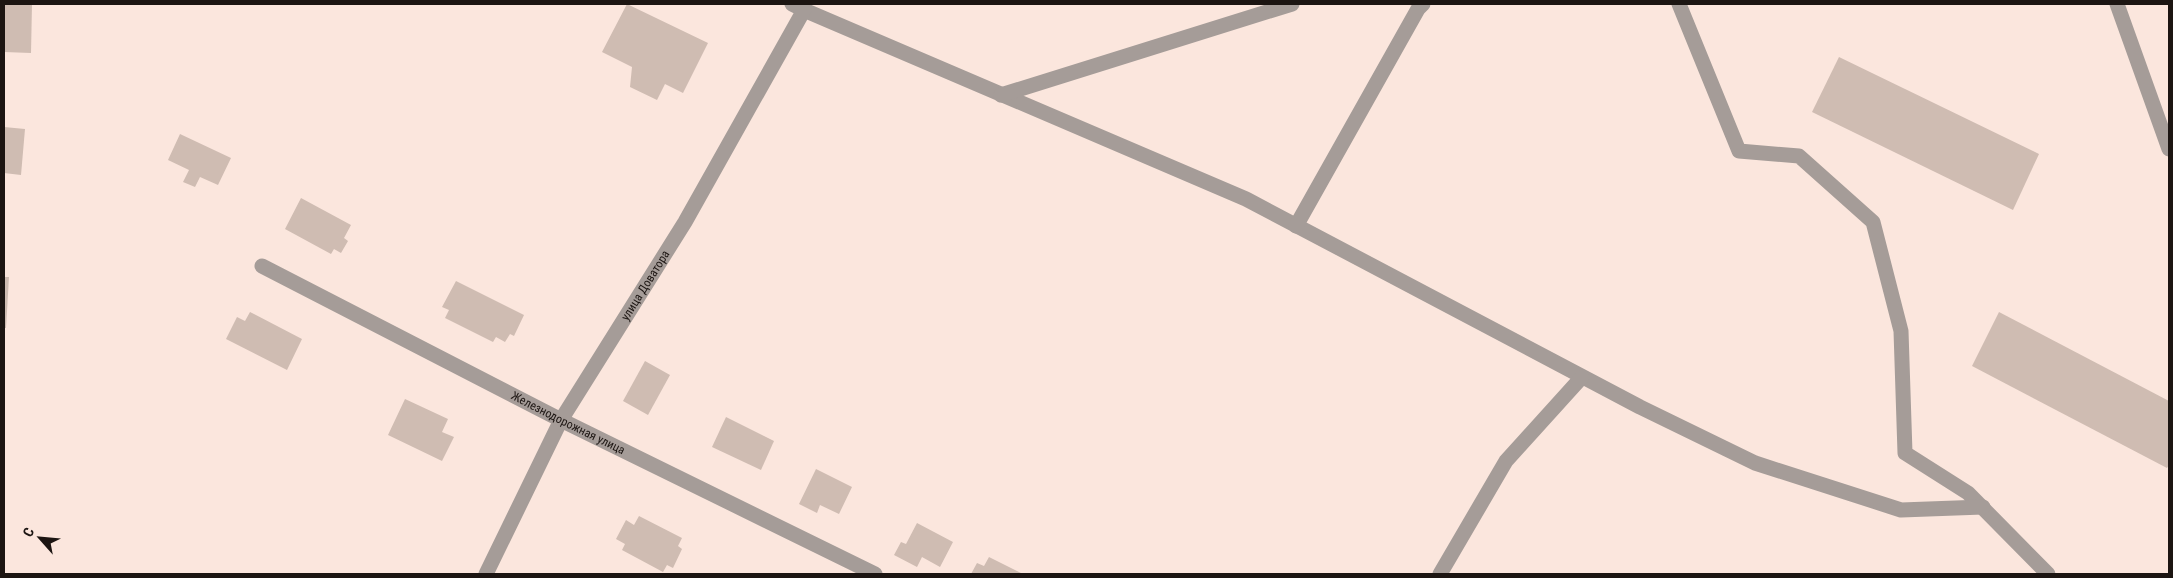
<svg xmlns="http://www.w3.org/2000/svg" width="2173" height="578" font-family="'Roboto Condensed',sans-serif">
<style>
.building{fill:#cfbcb2}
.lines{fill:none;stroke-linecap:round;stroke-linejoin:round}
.minor{stroke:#a59c98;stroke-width:15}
.labels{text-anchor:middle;stroke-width:4.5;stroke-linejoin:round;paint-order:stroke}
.street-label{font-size:12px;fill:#1c1512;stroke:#fbe6dd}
</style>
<rect width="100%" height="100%" fill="#fbe6dd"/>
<g class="building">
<polygon points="5,4 32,4 31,53 4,52"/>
<polygon points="627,4 708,43 683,93 665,84 657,100 630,87 632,67 602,52"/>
<polygon points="1839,57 2039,154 2013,210 1812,112"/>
<polygon points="4,127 25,129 21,175 4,173"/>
<polygon points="180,134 231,158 218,185 200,177 195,187 183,182 189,170 168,160"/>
<polygon points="301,198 351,225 344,238 348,241 341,253 334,249 331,254 285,229"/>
<polygon points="4,277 9,277 6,328 4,328"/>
<polygon points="456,281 524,315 514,336 510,334 505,342 496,337 493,342 445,318 449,310 442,307"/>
<polygon points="250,312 302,339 287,370 226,339 237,317 245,321"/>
<polygon points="1999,312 2169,401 2169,465 2167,468 1972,366"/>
<polygon points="645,361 670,375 648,415 623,401"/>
<polygon points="405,399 448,419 442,432 454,437 442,461 388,435"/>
<polygon points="726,417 774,441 761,470 712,447"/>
<polygon points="816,469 852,487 839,514 820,505 817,513 799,504"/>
<polygon points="639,516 682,538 678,546 682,549 673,568 667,565 663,572 622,550 625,544 616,539 626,520 634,525"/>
<polygon points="917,523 953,542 940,567 922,557 917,567 894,555 901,542 906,544"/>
<polygon points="989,557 1023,574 971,574 977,563 984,566"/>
</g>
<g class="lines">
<g class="minor">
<polyline points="1679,4 1739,151 1799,156 1873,222 1901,331 1905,453 1968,493 2048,574"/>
<polyline points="2117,4 2169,149"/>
<polyline points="804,10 1246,199 1640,407 1755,463 1901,510 1983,507"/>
<polyline points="1001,95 1292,4"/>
<polyline points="1296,226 1418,9 1423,4"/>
<path id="s1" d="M 262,266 L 561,420 L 875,574"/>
<path id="s2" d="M 486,574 L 561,420 L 685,222 L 804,10 L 792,4"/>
<polyline points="1440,574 1506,461 1582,377"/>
</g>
</g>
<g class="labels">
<g class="street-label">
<text dy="4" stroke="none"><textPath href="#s2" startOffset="330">улица Доватора</textPath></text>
<text dy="4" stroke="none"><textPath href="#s1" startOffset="344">Железнодорожная улица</textPath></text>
</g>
</g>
<rect width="2173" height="578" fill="none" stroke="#1c1512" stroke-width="10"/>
<g transform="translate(40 538) rotate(297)" stroke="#fbe6dd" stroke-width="4" paint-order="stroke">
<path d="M0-4L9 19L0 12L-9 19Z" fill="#1c1512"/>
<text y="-8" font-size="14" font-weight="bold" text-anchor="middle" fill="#1c1512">С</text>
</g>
</svg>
